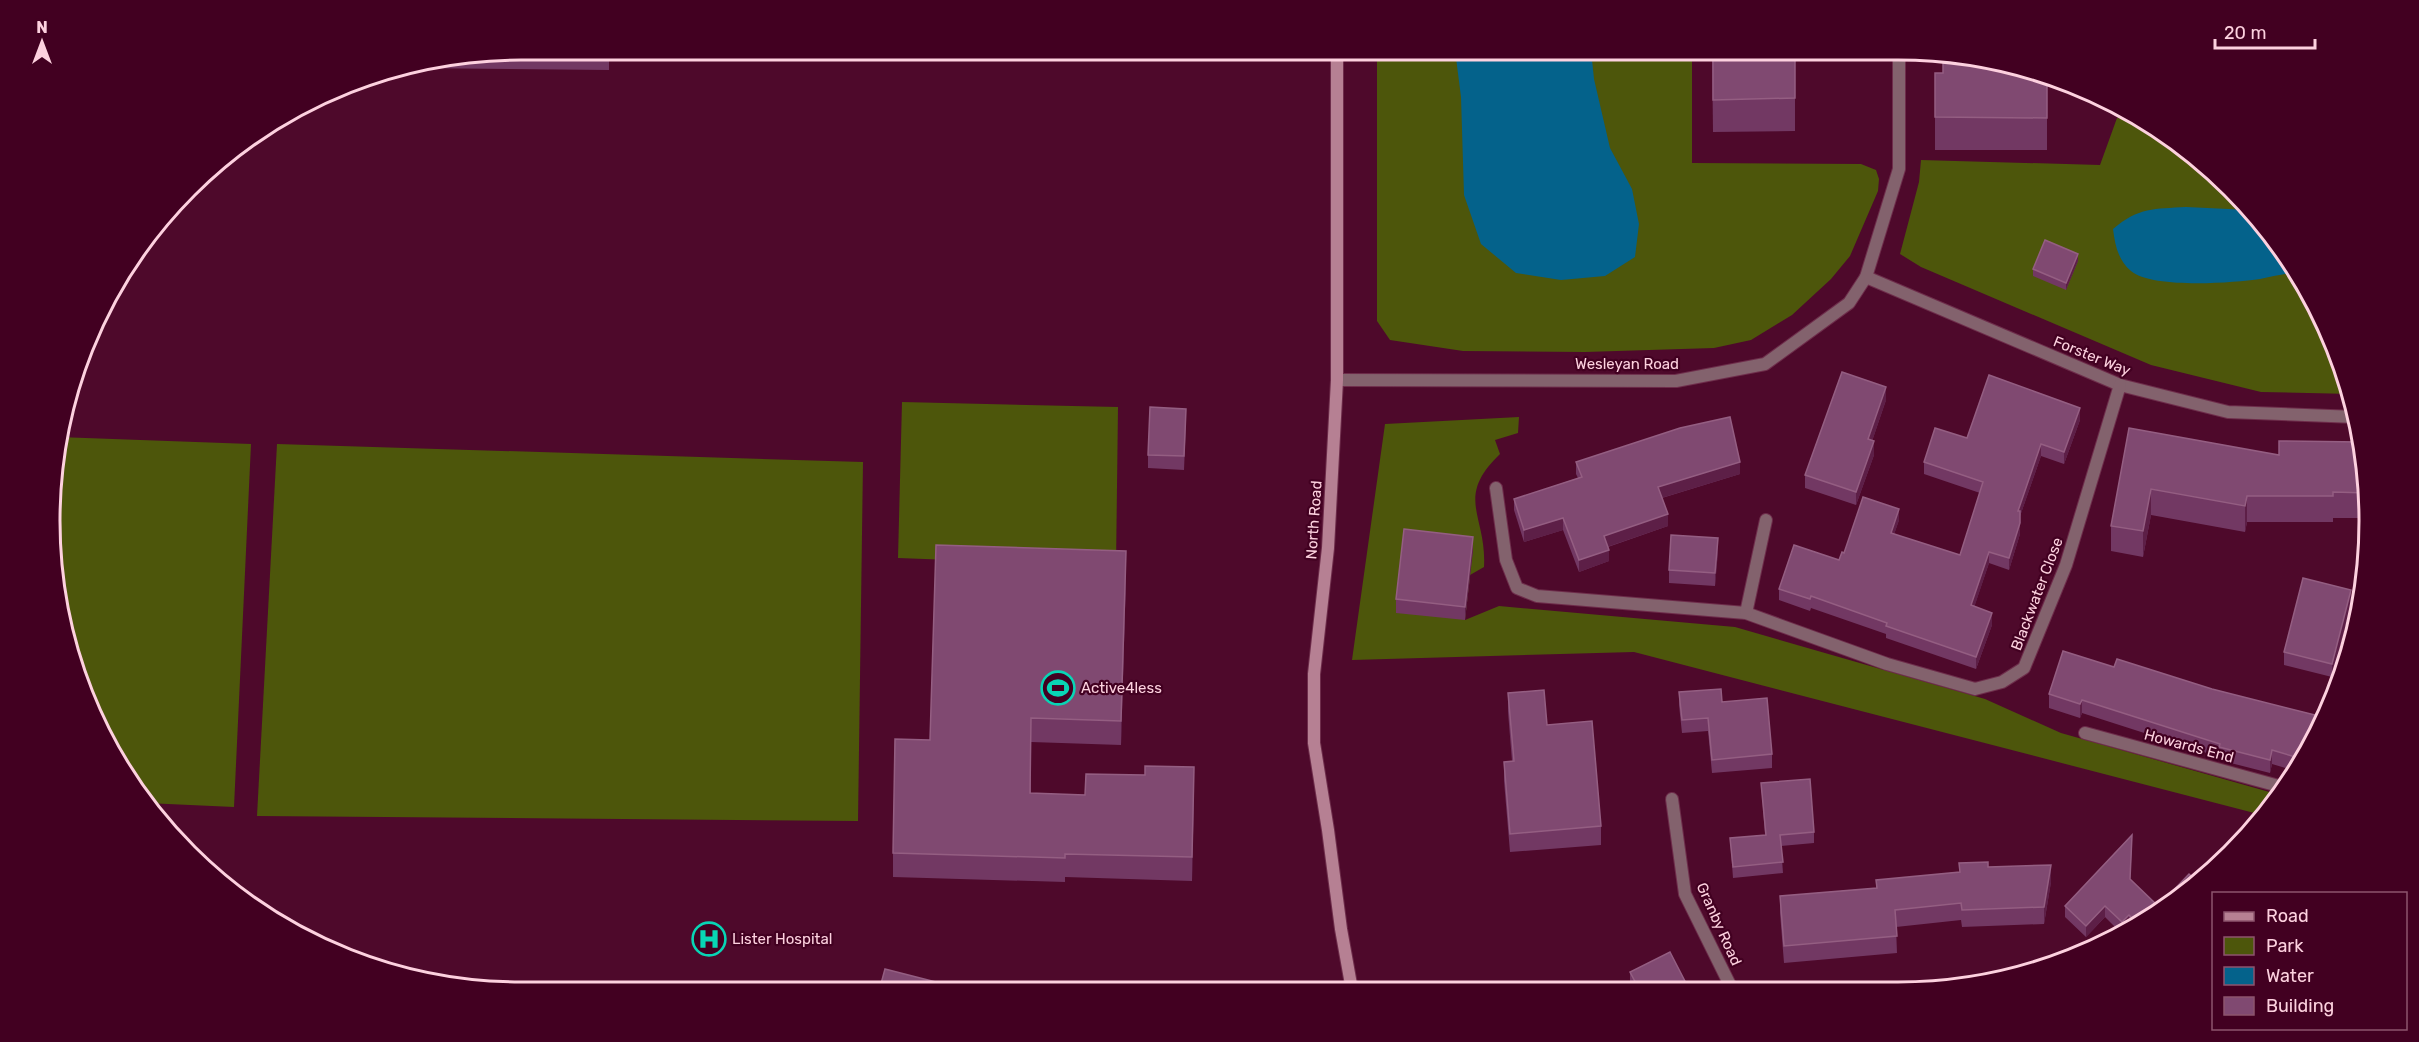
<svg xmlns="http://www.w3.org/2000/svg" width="2419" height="1042" font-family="Rubik,sans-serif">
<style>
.green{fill:#4d560b}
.water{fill:#04628b}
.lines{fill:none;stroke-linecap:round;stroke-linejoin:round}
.street-casing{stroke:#6e2d4b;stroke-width:14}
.secondary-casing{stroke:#6e2d4b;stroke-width:14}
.street{stroke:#83626d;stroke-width:12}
.secondary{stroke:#b68093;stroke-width:12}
.wall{fill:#723863}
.shaded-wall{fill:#5d1f47}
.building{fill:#804971;stroke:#945e82;stroke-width:1.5}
.labels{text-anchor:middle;stroke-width:4.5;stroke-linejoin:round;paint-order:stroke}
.street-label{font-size:15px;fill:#fdd1df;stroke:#420021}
.poi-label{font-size:15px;fill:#fdd1df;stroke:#420021;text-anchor:start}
.rim{fill:none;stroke:#fdd1df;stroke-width:3}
</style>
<rect width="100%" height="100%" fill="#4e092b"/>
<g class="green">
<polygon points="1377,50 1692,50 1692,163 1861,164 1876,170 1879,179 1878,191 1850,256 1831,279 1792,315 1751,340 1714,348 1585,352 1463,351 1390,340 1377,321"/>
<polygon points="2117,118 2143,120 2209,167 2272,234 2321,313 2352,394 2261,392 2151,365 1921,267 1900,254 1919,182 1921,160 2100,165"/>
<polygon points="902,402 1118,407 1116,566 898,558"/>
<path d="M 1519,417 L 1518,433 L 1495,440 L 1500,454 C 1454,498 1487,515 1484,567 L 1470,575 L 1473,550 L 1465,620 L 1499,606 L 1735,627 L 1985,699 L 2061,733 L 2280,795 L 2262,815 L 1634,652 L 1352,660 L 1385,424 Z"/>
<polygon points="58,437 251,444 234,807 146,803 113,757 58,613 50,521"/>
<polygon points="277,444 863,462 858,821 257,816"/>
</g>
<g class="water">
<polygon points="1455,50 1591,50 1594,79 1610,148 1632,189 1639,224 1635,257 1605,276 1561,280 1516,273 1481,244 1464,195 1461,97"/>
<path d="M 2186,207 L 2250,210 L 2272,234 L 2297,273 C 2284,273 2272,277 2260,279 C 2232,283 2153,289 2131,271 C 2118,260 2115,245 2113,229 C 2139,207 2154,209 2186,207 Z"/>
</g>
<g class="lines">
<defs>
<g id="street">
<polyline points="1866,277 2120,385 2228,412 2356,417"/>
<polyline points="1337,380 1676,381 1765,364 1849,303 1866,277 1899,169 1899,50"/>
<polyline points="1496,488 1506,560 1517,588 1537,596 1746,613 1887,664 1975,689 2002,682 2024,668 2066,565 2120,385"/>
<polyline points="1746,613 1766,520"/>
<polyline points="2085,733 2286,788"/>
<polyline points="1672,799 1685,894 1732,989"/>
</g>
<polyline id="secondary" points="1337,50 1337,380 1328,548 1314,674 1314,743 1328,830 1341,929 1352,990"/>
</defs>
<use href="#street" class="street-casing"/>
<use href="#secondary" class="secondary-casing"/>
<use href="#street" class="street"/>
<use href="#secondary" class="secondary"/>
</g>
<g class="wall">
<polygon points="521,50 609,50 609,70 408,68"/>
<polygon points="1712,50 1795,50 1795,131 1713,132"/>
<polygon points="1935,73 2047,74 2047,150 1935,150"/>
<polygon points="2078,261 2066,290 2033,276 2033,269"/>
<polygon points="1886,400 1872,441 1874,455 1856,505 1805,488 1805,475"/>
<polygon points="2080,420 2064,464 2041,456 2020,516 2020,534 2009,570 1989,563 1974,607 1992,625 1976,669 1886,638 1886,634 1811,608 1810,611 1779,600 1779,589 1839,560 1844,553 1899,520 1894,534 1960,555 1980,493 1924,474 1924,462 1967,438"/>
<polygon points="1186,422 1184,470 1148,468 1148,455"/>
<polygon points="2129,428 2368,490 2368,518 2333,518 2333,522 2247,522 2245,532 2151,515 2143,557 2111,551 2111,526"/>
<polygon points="1576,462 1740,474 1662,498 1668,526 1608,547 1609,561 1579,572 1563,530 1524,542 1514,510 1514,499 1578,478 1576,474"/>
<polygon points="1473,550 1465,620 1396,613 1396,599"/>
<polygon points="1718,551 1715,586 1669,583 1669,570"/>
<polygon points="1126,575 1121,745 1031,742 1031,793 1085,795 1194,791 1192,881 1065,877 1065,882 893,877 893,853 930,740"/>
<polygon points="2351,603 2332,677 2284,665 2284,652"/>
<polygon points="2114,667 2212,689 2323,717 2296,771 2272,764 2270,773 2219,760 2219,757 2082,713 2080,718 2049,708 2049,694"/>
<polygon points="1679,692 1722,702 1772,754 1772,768 1712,773 1708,731 1682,733 1679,705"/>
<polygon points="1508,693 1547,725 1601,826 1601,845 1510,852 1504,781 1504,762 1512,761 1508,712"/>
<polygon points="1761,783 1814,832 1814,843 1781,846 1783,873 1733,878 1730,838 1765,835"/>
<polygon points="2132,847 2130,880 2160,908 2130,928 2129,927 2122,934 2105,917 2086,937 2065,917 2065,906"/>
<polygon points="1988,867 2051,882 2044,924 1962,927 1961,920 1896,927 1897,953 1784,963 1780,913 1780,896 1876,888 1876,880 1959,872"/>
<polygon points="1630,972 1689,989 1631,989 1630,987"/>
</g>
<g class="shaded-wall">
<polygon points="2078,254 2078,261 2066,290 2066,283"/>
<polygon points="1886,387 1886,400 1868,453 1868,439"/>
<polygon points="2080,408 2080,420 2064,464 2064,452"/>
<polygon points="1874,441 1874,455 1856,505 1856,492"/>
<polygon points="2041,444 2041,456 2018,522 2018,511"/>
<polygon points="1740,462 1740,474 1658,499 1658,487"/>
<polygon points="2151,489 2151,515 2143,557 2143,531"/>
<polygon points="2247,496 2247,522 2245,532 2245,506"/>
<polygon points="1899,509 1899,520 1891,544 1891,533"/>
<polygon points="1668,514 1668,526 1604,548 1604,536"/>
<polygon points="1563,518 1563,530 1524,542 1524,530"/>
<polygon points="2020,523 2020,534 2009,570 2009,558"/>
<polygon points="1473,537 1473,550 1465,620 1465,607"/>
<polygon points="1718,538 1718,551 1715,586 1715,573"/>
<polygon points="1609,550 1609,561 1579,572 1579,560"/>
<polygon points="1126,551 1126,575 1121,745 1121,721"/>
<polygon points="1989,552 1989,563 1971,617 1971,605"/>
<polygon points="2351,590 2351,603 2332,677 2332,664"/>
<polygon points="1992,613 1992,625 1976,669 1976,657"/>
<polygon points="2082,700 2082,713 2080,718 2080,704"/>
<polygon points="2272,750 2272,764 2270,773 2270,760"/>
<polygon points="1194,767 1194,791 1192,881 1192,857"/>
<polygon points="2051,865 2051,882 2044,924 2044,907"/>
<polygon points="2105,906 2105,917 2086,937 2086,926"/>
<polygon points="2129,915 2129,927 2122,933 2122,922"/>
</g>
<g class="building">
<polygon points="517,50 609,50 609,51"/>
<polygon points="1713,50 1795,50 1795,98 1713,100"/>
<polygon points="1943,57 2047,74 2047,118 1935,117 1935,73 1943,73"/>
<polygon points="2045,240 2078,254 2066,283 2033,269"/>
<polygon points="1842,372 1886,387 1868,439 1874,441 1856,492 1805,475"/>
<polygon points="1989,375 2080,408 2064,452 2041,444 2018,511 2020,511 2020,523 2009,558 1989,552 1971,605 1992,613 1976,657 1886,626 1887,623 1811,596 1810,599 1779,589 1794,545 1839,560 1842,552 1844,553 1863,497 1899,509 1891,533 1960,555 1983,482 1924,462 1935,428 1967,438"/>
<polygon points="1150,407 1186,409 1184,456 1148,455"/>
<polygon points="1730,417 1740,462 1658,487 1668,514 1604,536 1609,550 1579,560 1563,518 1524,530 1514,499 1582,477 1576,462 1680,428"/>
<polygon points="2129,428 2279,455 2279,441 2361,442 2368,493 2333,492 2333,496 2247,496 2245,506 2151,489 2143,531 2111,526"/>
<polygon points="1404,529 1473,537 1465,607 1396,599"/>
<polygon points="1671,535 1718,538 1715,573 1669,570"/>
<polygon points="936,545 1126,551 1121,721 1031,718 1030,793 1085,795 1086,774 1145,775 1145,766 1194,767 1192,857 1065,854 1065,858 893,853 895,739 930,740"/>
<polygon points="2303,578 2351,590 2332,664 2284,652"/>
<polygon points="2063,651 2114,667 2117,659 2212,689 2323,717 2302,759 2272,750 2270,760 2219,747 2220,744 2082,700 2080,704 2049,694"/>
<polygon points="1721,689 1722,702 1767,698 1772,754 1712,760 1708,718 1682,720 1679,692"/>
<polygon points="1544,690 1547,725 1592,721 1601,826 1510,834 1504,762 1514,761 1508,693"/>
<polygon points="1810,779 1814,832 1780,835 1783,862 1733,867 1730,838 1766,835 1761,783"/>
<polygon points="2132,835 2130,879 2160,908 2137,923 2129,915 2122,922 2105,906 2086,926 2065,906"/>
<polygon points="1988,862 1988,867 2051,865 2044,907 1962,910 1961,903 1895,910 1897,936 1784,946 1780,896 1877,888 1876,880 1960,872 1959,863"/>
<polygon points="2189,874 2198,883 2170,902 2166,898"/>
<polygon points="1670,952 1689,989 1639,989 1630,972"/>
<polygon points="885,969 971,991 879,991"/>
</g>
<defs>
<symbol id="stadium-ring" viewBox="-11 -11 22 22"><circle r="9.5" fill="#420021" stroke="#08d5b5" stroke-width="1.5"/><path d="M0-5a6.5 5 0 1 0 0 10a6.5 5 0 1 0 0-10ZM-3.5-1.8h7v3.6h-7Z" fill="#08d5b5"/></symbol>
<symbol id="hospital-ring" viewBox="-11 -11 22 22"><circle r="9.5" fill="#420021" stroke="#08d5b5" stroke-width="1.5"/><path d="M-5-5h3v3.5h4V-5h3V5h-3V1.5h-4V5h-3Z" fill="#08d5b5"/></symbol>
</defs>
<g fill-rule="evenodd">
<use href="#stadium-ring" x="1039" y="669" width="38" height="38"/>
<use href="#hospital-ring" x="690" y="920" width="38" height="38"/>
</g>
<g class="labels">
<g class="street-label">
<text transform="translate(2092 356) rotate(22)" y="5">Forster Way</text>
<text x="1627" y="369">Wesleyan Road</text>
<text transform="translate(1314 520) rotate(-86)" y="5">North Road</text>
<text transform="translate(2037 594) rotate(-69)" y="5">Blackwater Close</text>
<text transform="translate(2189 746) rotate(15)" y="5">Howards End</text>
<text transform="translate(1719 924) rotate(66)" y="5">Granby Road</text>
</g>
<g class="poi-label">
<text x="1081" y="693">Active4less</text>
<text x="732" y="944">Lister Hospital</text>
</g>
</g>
<path d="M0 0H2419V1042H0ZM521 60H1898A461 461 0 0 1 2359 521V521A461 461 0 0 1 1898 982H521A461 461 0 0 1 60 521V521A461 461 0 0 1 521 60Z" fill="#420021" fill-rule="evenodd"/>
<path class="rim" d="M521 60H1898A461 461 0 0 1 2359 521V521A461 461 0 0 1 1898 982H521A461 461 0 0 1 60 521V521A461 461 0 0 1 521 60Z"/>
<rect x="2212" y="892" width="195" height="138" fill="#420021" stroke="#8d546d" stroke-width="1.5"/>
<rect x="2224" y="912" width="30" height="9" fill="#b68093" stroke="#8d546d" stroke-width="1.5"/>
<text x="2266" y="922" font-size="18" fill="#fdd1df">Road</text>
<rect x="2224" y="937" width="30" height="18" fill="#4d560b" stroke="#8d546d" stroke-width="1.5"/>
<text x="2266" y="952" font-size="18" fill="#fdd1df">Park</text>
<rect x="2224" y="967" width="30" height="18" fill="#04628b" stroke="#8d546d" stroke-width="1.5"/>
<text x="2266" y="982" font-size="18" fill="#fdd1df">Water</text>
<rect x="2224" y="997" width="30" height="18" fill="#804971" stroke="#8d546d" stroke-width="1.5"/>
<text x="2266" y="1012" font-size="18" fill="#fdd1df">Building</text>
<g transform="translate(42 42)" stroke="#420021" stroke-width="4.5" paint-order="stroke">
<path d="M0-4.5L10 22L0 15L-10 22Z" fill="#fdd1df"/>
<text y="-9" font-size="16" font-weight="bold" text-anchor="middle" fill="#fdd1df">N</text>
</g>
<path d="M2215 39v9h100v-9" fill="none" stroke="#fdd1df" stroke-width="3"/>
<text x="2224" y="39" font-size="18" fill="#fdd1df" stroke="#420021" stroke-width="4.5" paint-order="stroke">20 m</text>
</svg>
